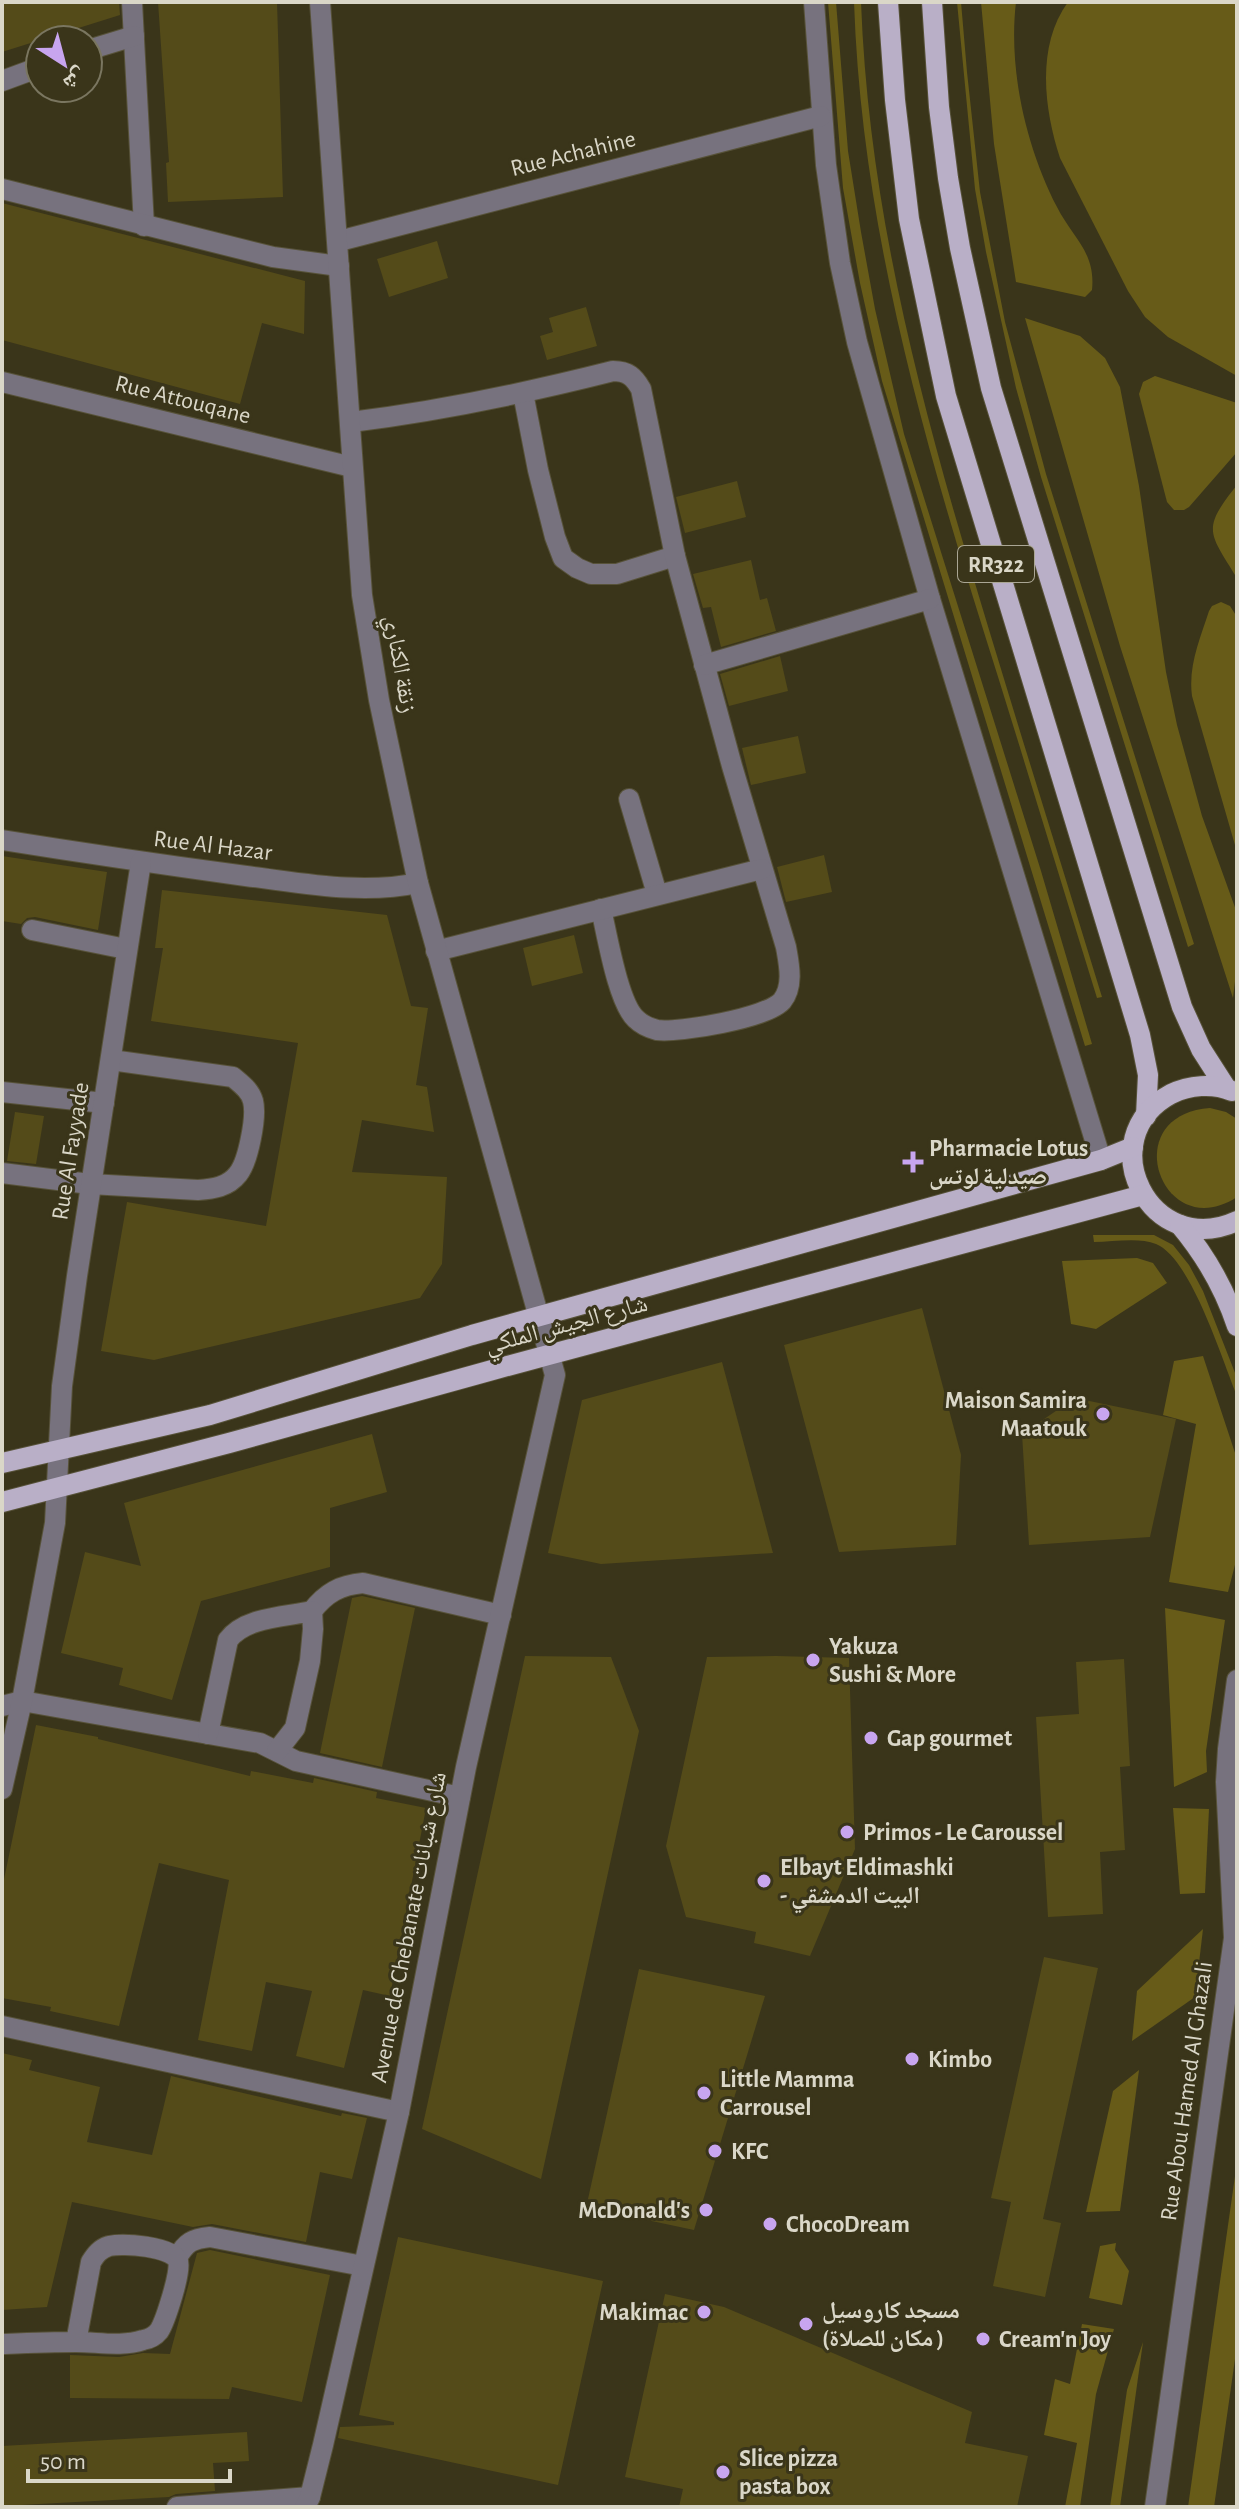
<svg xmlns="http://www.w3.org/2000/svg" width="1239" height="2509" font-family="'Alegreya Sans','Noto Naskh Arabic',sans-serif">
<style>
.green{fill:#675b18}
.building{fill:#544b19}
.lines{fill:none;stroke-linecap:round;stroke-linejoin:round}
.minor-casing{stroke:#575239;stroke-width:22}
.major-casing{stroke:#575239;stroke-width:22}
.minor{stroke:#77727e;stroke-width:20}
.major{stroke:#b9afc7;stroke-width:20}
.poi-dot{fill:#c8a5ef;stroke:#3a351a;stroke-width:3}
.labels{text-anchor:middle;stroke-width:6;stroke-linejoin:round;paint-order:stroke}
.shield{fill:#3a351a;stroke:#aaa694;stroke-width:2}
.shield-label{font-size:22px;font-weight:bold;fill:#dad7c8}
.street-label{font-size:24px;fill:#dad7c8;stroke:#3a351a}
.poi-label{font-size:24px;font-weight:bold;fill:#dad7c8;stroke:#3a351a;text-anchor:start}
</style>
<rect width="100%" height="100%" fill="#3a351a"/>
<g class="green">
<polygon points="828,2 836,2 848,151 861,232 875,309 904,434 1041,871 1092,1044 1085,1046 882,381 860,283 843,188"/>
<path d="M 854,2 L 861,2 C 869,220 927,426 990,633 C 1027,755 1065,876 1102,997 L 1097,998 C 1064,892 1032,786 999,680 C 929,459 862,236 854,2 Z"/>
<polygon points="957,2 961,2 967,72 980,192 1005,322 1046,474 1194,944 1188,947 1041,477 1016,388 986,252 975,189"/>
<path d="M 981,2 L 1016,2 C 1008,69 1026,147 1057,207 C 1072,237 1096,252 1092,290 L 1085,297 L 1016,282 L 994,144 Z"/>
<path d="M 1068,2 L 1237,2 L 1237,376 L 1168,337 L 1145,317 L 1128,291 L 1060,158 C 1044,109 1036,46 1068,2 Z"/>
<polygon points="1025,318 1080,336 1105,358 1120,387 1139,486 1166,672 1177,725 1202,816 1237,913 1237,965 1233,998 1120,646"/>
<polygon points="1155,376 1237,403 1237,452 1189,507 1184,510 1174,510 1167,502 1139,394 1143,382"/>
<path d="M 1237,485 L 1237,578 C 1209,532 1201,530 1237,485 Z"/>
<path d="M 1221,602 L 1230,606 L 1237,617 L 1237,852 L 1192,696 C 1188,666 1200,639 1209,611 L 1212,606 Z"/>
<path d="M 1210,1108 L 1226,1112 L 1237,1119 L 1237,1197 C 1162,1246 1115,1115 1210,1108 Z"/>
<path d="M 1093,1235 L 1154,1235 L 1173,1245 L 1189,1265 L 1203,1291 L 1237,1378 L 1237,1396 C 1222,1360 1191,1258 1156,1244 C 1139,1237 1113,1242 1094,1242 Z"/>
<polygon points="1137,1258 1153,1263 1167,1283 1096,1329 1071,1324 1062,1261"/>
<polygon points="1203,1356 1237,1459 1237,1557 1228,1592 1169,1582 1196,1424 1163,1415 1174,1361"/>
<polygon points="1165,1608 1225,1620 1206,1751 1207,1772 1174,1787"/>
<polygon points="1173,1808 1209,1809 1205,1893 1180,1894"/>
<polygon points="1203,1929 1195,1997 1132,2041 1137,1991"/>
<polygon points="1139,2070 1120,2211 1086,2212 1113,2091"/>
<polygon points="1237,2162 1237,2345 1214,2507 1188,2507"/>
<polygon points="1116,2243 1115,2250 1129,2271 1122,2305 1089,2298 1100,2246"/>
<polygon points="1082,2324 1114,2329 1096,2394 1080,2507 1065,2507 1077,2443 1044,2435 1055,2379 1070,2384"/>
<polygon points="1143,2342 1120,2507 1110,2507 1127,2390"/>
</g>
<g class="building">
<polygon points="2,2 119,2 120,15 2,52"/>
<polygon points="158,2 277,2 283,197 168,202 166,163 169,162"/>
<polygon points="2,203 305,281 304,334 262,323 240,404 2,340"/>
<polygon points="437,241 448,278 389,297 377,259"/>
<polygon points="586,307 597,346 547,360 540,336 553,332 549,318"/>
<polygon points="737,481 746,517 685,533 676,497"/>
<polygon points="751,560 760,600 767,598 776,631 721,647 711,607 703,608 693,574"/>
<polygon points="780,656 788,691 729,706 720,674"/>
<polygon points="798,736 806,773 751,785 742,748"/>
<polygon points="824,855 832,892 786,902 777,867"/>
<polygon points="2,856 107,872 98,930 35,917 27,918 21,924 2,921"/>
<polygon points="162,890 387,915 411,1006 428,1008 416,1085 427,1087 434,1132 362,1120 352,1172 447,1177 442,1264 420,1298 154,1360 101,1351 127,1202 266,1226 298,1043 151,1021 163,948 155,948"/>
<polygon points="574,935 583,973 532,986 523,948"/>
<polygon points="15,1112 44,1116 36,1164 7,1161"/>
<polygon points="922,1308 961,1455 956,1545 839,1552 784,1345"/>
<polygon points="722,1362 773,1553 601,1564 548,1553 582,1400"/>
<polygon points="1075,1398 1176,1419 1150,1537 1029,1545 1022,1434"/>
<polygon points="372,1434 387,1492 330,1508 330,1567 201,1601 172,1700 119,1685 123,1668 61,1653 85,1552 141,1566 124,1503"/>
<polygon points="362,1596 415,1608 382,1767 320,1753 352,1598"/>
<polygon points="525,1656 611,1657 639,1731 541,2179 422,2129"/>
<polygon points="776,1656 849,1658 855,1849 810,1956 754,1943 756,1932 686,1917 666,1846 707,1657"/>
<polygon points="1124,1659 1130,1766 1120,1767 1125,1850 1100,1852 1103,1914 1048,1917 1036,1717 1079,1714 1076,1662"/>
<polygon points="36,1725 98,1737 98,1739 250,1776 251,1771 313,1783 314,1778 377,1792 376,1798 426,1808 390,1996 363,1990 344,2068 296,2056 312,1991 266,1982 252,2051 198,2040 229,1880 159,1863 119,2026 50,2011 51,2007 2,1998 2,1889"/>
<polygon points="1044,1957 1098,1968 1043,2219 1061,2223 1045,2297 993,2286 1011,2202 991,2198"/>
<polygon points="639,1969 765,1996 694,2230 628,2216 588,2199"/>
<polygon points="2,2053 32,2060 29,2070 100,2087 87,2142 152,2155 171,2076 341,2116 342,2113 367,2118 352,2179 320,2172 306,2242 212,2224 193,2227 72,2202 47,2307 2,2310"/>
<polygon points="398,2237 603,2281 558,2485 338,2438 340,2427 394,2425 394,2422 359,2415"/>
<polygon points="210,2250 330,2275 302,2402 232,2387 229,2399 70,2398 70,2355 119,2357 143,2353 170,2354 197,2253"/>
<polygon points="665,2294 724,2307 972,2412 965,2443 1028,2456 1017,2507 679,2507 683,2489 625,2477"/>
<polygon points="247,2432 249,2461 213,2463 215,2491 176,2494 169,2497 2,2506 2,2446"/>
</g>
<g class="lines">
<defs>
<g id="minor">
<polyline points="132,2 144,226"/>
<polyline points="814,2 826,165 840,263 857,342 930,599 1101,1160"/>
<polyline points="88,50 134,36"/>
<polyline points="2,81 40,67"/>
<polyline points="2,189 273,257 339,266"/>
<polyline points="339,241 821,116"/>
<polyline points="2,382 352,467"/>
<polyline points="523,393 538,470 555,537 563,558 577,568 591,574 617,574 675,556"/>
<path d="M 351,422 C 440,411 526,393 613,371 C 628,371 634,377 641,389 L 675,556 L 732,766 L 786,947 C 789,964 794,986 782,1001 C 767,1018 679,1033 657,1030 C 649,1028 642,1025 636,1019 C 618,1003 607,934 601,909"/>
<polyline points="704,665 930,599"/>
<polyline points="629,799 657,894"/>
<path d="M 2,840 C 83,853 165,865 246,876 C 303,883 361,895 418,883"/>
<polyline points="32,930 126,949"/>
<polyline points="436,951 762,869"/>
<polyline points="2,1092 104,1103"/>
<path d="M 2,1173 L 90,1184 L 198,1190 C 213,1189 228,1187 238,1174 C 248,1162 257,1117 253,1101 C 250,1090 241,1084 233,1077 L 111,1060"/>
<path d="M 312,1611 C 326,1593 340,1585 363,1583 L 501,1615"/>
<polyline points="2,1706 22,1701 260,1743 296,1761 460,1797"/>
<path d="M 208,1734 L 228,1640 C 245,1617 285,1617 312,1611 L 313,1629 L 310,1661 L 295,1728 L 277,1751"/>
<polyline points="2,1789 22,1701 55,1523 62,1386 77,1276 141,862"/>
<polyline points="2,2026 399,2112"/>
<path d="M 177,2258 C 186,2242 192,2239 210,2237 L 363,2266"/>
<path d="M 2,2344 C 27,2343 51,2342 76,2342 C 98,2342 122,2347 143,2340 C 149,2339 155,2336 159,2331 C 165,2322 182,2270 178,2261 C 172,2246 123,2243 109,2246 C 100,2249 96,2254 91,2262 L 76,2342"/>
<polyline points="177,2507 310,2497"/>
<polyline points="305,2507 310,2497 323,2445 399,2112 466,1767 555,1375 418,883 379,700 362,595 320,2"/>
<polyline points="1155,2507 1234,1938 1226,1782 1228,1749 1237,1680"/>
</g>
<g id="major">
<polyline points="888,2 895,100 909,219 946,396 1140,1035 1148,1075 1146,1116"/>
<polyline points="932,2 939,107 948,178 960,248 991,388 1182,1007 1201,1049 1226,1088"/>
<path d="M 1232,1091 C 1213,1083 1189,1085 1171,1094 C 1089,1138 1150,1261 1237,1221"/>
<path d="M 1180,1225 C 1206,1256 1224,1287 1237,1326"/>
<polyline points="2,1463 210,1415 472,1335 1101,1160 1133,1147"/>
<polyline points="2,1502 229,1443 496,1369 1143,1195"/>
</g>
</defs>
<use href="#minor" class="minor-casing"/>
<use href="#major" class="major-casing"/>
<use href="#minor" class="minor"/>
<use href="#major" class="major"/>
</g>
<g class="poi-dot">
<path d="M909 1150h8v8h8v8h-8v8h-8v-8h-8v-8h8z"/>
<circle cx="1103" cy="1414" r="8"/>
<circle cx="813" cy="1660" r="8"/>
<circle cx="871" cy="1738" r="8"/>
<circle cx="847" cy="1832" r="8"/>
<circle cx="764" cy="1881" r="8"/>
<circle cx="912" cy="2059" r="8"/>
<circle cx="704" cy="2093" r="8"/>
<circle cx="715" cy="2151" r="8"/>
<circle cx="706" cy="2210" r="8"/>
<circle cx="770" cy="2224" r="8"/>
<circle cx="704" cy="2312" r="8"/>
<circle cx="806" cy="2324" r="8"/>
<circle cx="983" cy="2339" r="8"/>
<circle cx="723" cy="2472" r="8"/>
</g>
<g class="labels">
<rect class="shield" x="958" y="546" width="76" height="36" rx="6"/>
<g class="shield-label">
<text x="996" y="572">RR322</text>
</g>
<g class="street-label">
<text transform="translate(573 153) rotate(-14)" y="8">Rue Achahine</text>
<text transform="translate(183 399) rotate(14)" y="8">Rue Attouqane</text>
<text transform="translate(401 664) rotate(80)" y="8">زنقة الكناري</text>
<text transform="translate(213 845) rotate(7)" y="8">Rue Al Hazar</text>
<text transform="translate(70 1151) rotate(-81)" y="8">Rue Al Fayyade</text>
<text transform="translate(566 1324) rotate(-15)" y="8">شارع الجيش الملكي</text>
<text transform="translate(408 1927) rotate(-79)" y="8">Avenue de Chebanate شارع شبانات</text>
<text transform="translate(1186 2091) rotate(-82)" y="8">Rue Abou Hamed Al Ghazali</text>
</g>
<g class="poi-label">
<text x="929" y="1156">Pharmacie Lotus<tspan x="929" dy="28">صيدلية لوتس</tspan></text>
<text x="1087" y="1408" text-anchor="end">Maison Samira<tspan x="1087" dy="28">Maatouk</tspan></text>
<text x="829" y="1654">Yakuza<tspan x="829" dy="28">Sushi &amp; More</tspan></text>
<text x="887" y="1746">Gap gourmet</text>
<text x="863" y="1840">Primos - Le Caroussel</text>
<text x="780" y="1875">Elbayt Eldimashki<tspan x="780" dy="28">- البيت الدمشقي</tspan></text>
<text x="928" y="2067">Kimbo</text>
<text x="720" y="2087">Little Mamma<tspan x="720" dy="28">Carrousel</tspan></text>
<text x="731" y="2159">KFC</text>
<text x="690" y="2218" text-anchor="end">McDonald's</text>
<text x="786" y="2232">ChocoDream</text>
<text x="822" y="2318">مسجد كاروسيل<tspan x="822" dy="28">(مكان للصلاة )</tspan></text>
<text x="688" y="2320" text-anchor="end">Makimac</text>
<text x="999" y="2347">Cream'n Joy</text>
<text x="739" y="2466">Slice pizza<tspan x="739" dy="28">pasta box</tspan></text>
</g>
</g>
<rect width="1239" height="2509" fill="none" stroke="#dad7c8" stroke-width="8"/>
<g transform="translate(64 64) rotate(144)"><circle r="38" fill="#3a351a" stroke="#7a7660" stroke-width="2"/>
<path d="M0-6L14 30L0 20L-14 30Z" fill="#c8a5ef"/>
<text y="-12" font-size="22" font-weight="bold" text-anchor="middle" fill="#dad7c8">ش</text>
</g>
<path d="M28 2469v12h202v-12" fill="none" stroke="#dad7c8" stroke-width="4"/>
<text x="40" y="2469" font-size="24" fill="#dad7c8" stroke="#3a351a" stroke-width="6" paint-order="stroke">50 m</text>
</svg>
